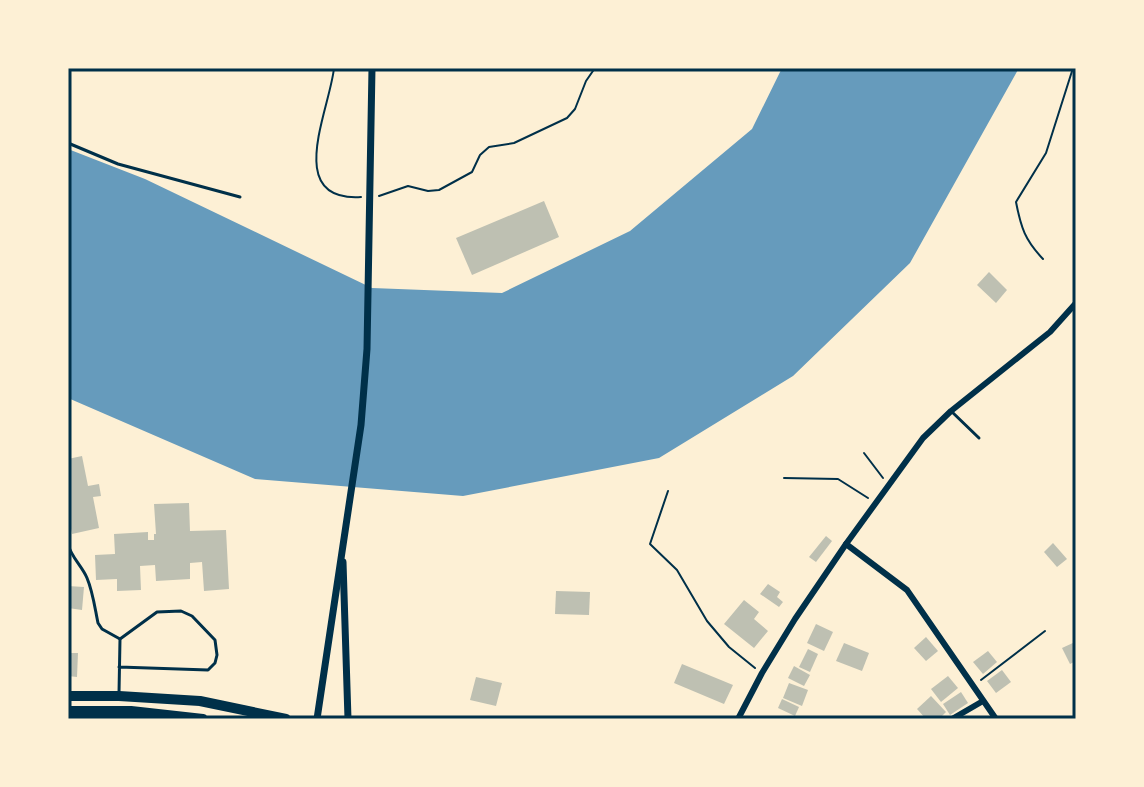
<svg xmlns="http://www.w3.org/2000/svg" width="1144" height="787" font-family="'IBM Plex Sans',sans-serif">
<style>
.water{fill:#669bbc}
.building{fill:#bec0b2}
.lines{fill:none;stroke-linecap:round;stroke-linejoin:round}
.path{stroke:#003049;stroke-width:2}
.service{stroke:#003049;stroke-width:3}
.minor{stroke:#003049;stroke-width:6}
.tertiary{stroke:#003049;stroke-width:7}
.trunk{stroke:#003049;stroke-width:10}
.neatline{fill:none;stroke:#003049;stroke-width:3}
</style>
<rect width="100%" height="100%" fill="#fdf0d5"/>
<polygon class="water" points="782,68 1019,68 910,263 793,376 659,458 463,496 255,479 68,398 68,149 145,179 372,288 502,293 630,231 752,129"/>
<g class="building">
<polygon points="544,201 559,237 472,275 456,238"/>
<polygon points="989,272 1007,290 996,303 977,285"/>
<polygon points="82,456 88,486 99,484 101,496 93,497 99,528 72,534 68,512 68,459"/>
<polygon points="189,503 190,531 226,530 229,589 204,591 202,562 190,563 190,579 156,581 155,565 140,566 141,590 117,591 117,579 96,580 95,555 115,554 114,534 148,532 148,540 154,540 154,534 156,534 154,504"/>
<polygon points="826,536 832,541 816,562 809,557"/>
<polygon points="1053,543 1067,559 1057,567 1044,552"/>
<polygon points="768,584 780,592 777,597 783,602 779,607 760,594"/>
<polygon points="68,586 84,587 82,610 68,608"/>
<polygon points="556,591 590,592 589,615 555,614"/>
<polygon points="744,600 759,612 754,619 768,631 754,648 724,624"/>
<polygon points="816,624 833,632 824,651 807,643"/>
<polygon points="926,637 938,651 926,661 914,648"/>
<polygon points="1075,642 1076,661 1070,664 1062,648"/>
<polygon points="844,643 869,653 862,671 836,661"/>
<polygon points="808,649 818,654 810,672 799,667"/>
<polygon points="988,651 997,662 983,674 973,662"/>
<polygon points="69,653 78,653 77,677 68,676"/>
<polygon points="682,664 733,685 724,704 674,683"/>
<polygon points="794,666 810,675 804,686 788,678"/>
<polygon points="1002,670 1011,682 996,693 987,681"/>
<polygon points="948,676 958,688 941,702 931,689"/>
<polygon points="476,677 502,683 496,706 470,700"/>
<polygon points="789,683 808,690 802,706 783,698"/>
<polygon points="961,692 968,703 950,715 943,704"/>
<polygon points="931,696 946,712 939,719 926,719 917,709"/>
<polygon points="782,699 799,707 795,716 778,708"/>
</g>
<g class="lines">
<g class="path">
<path d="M 334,68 C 330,109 283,202 361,197"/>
<polyline points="379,196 408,186 428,191 439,190 472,172 480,155 489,147 514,143 567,118 575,109 586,81 595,68"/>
<path d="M 1043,259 C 1025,240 1021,228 1016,202 L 1046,153 L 1073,68"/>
<polyline points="864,453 883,478"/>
<polyline points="784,478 838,479 868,498"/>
<polyline points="668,491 650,544 677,570 707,621 729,647 755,668"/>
<polyline points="981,680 1045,631"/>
</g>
<g class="service">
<polyline points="68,143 118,164 240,197"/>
<polyline points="951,411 979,438"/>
<path d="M 68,544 C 71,557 82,566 87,578 C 93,592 95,609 98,623 L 102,629 L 120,639"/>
<polyline points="119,693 120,639 157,612 181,611 192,616 215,640 217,655 215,663 208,670 119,667"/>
</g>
<g class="minor">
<polyline points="846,544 907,590 996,719"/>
<polyline points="738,719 762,673 795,619 846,544 923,438 951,411 1050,332 1076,303"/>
<polyline points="952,719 983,701"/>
</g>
<g class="tertiary">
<polyline points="343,562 348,719"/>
<polyline points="317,719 361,425 367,349 372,68"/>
</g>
<g class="trunk">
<polyline points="68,696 119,696 200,701 286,719"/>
<polyline points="68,711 131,711 203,719"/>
</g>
</g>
<rect width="1144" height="787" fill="none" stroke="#fdf0d5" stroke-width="140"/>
<rect x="70" y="70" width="1004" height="647" class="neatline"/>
</svg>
